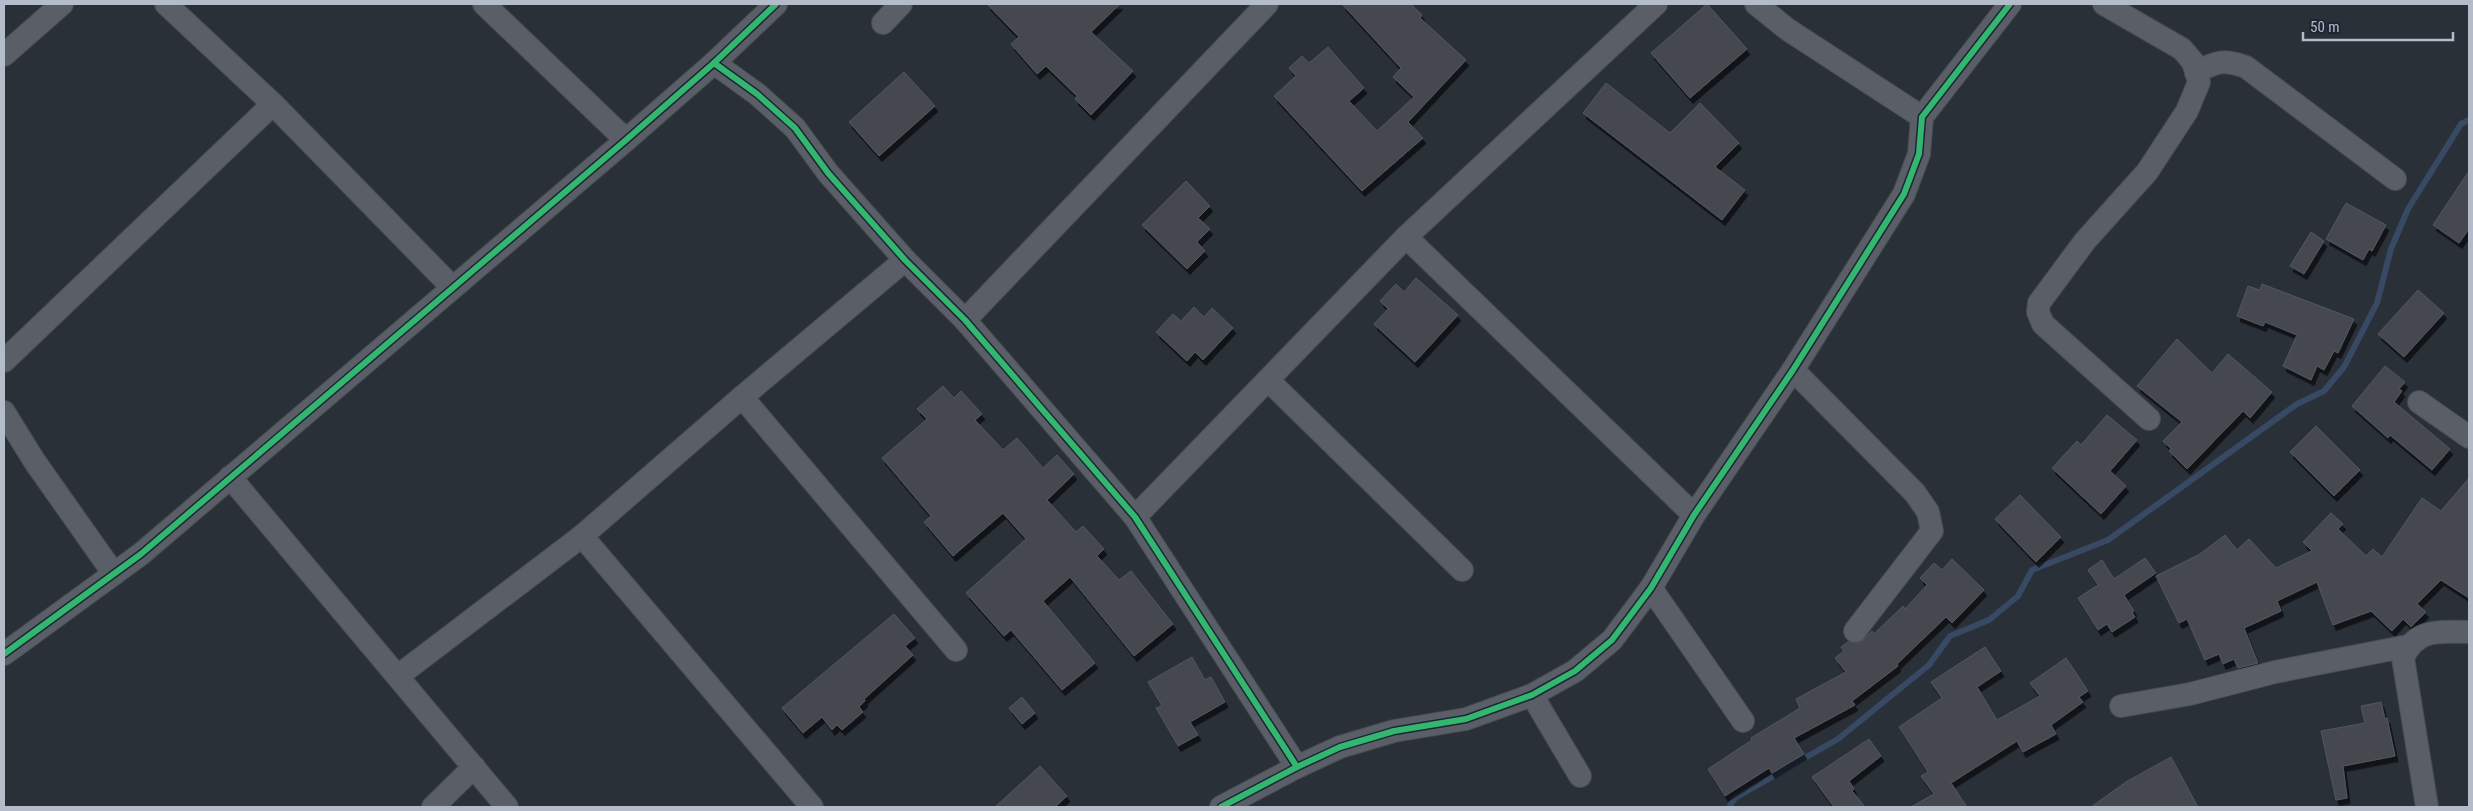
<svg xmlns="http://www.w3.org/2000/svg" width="2473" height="811" font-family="'Roboto Condensed',sans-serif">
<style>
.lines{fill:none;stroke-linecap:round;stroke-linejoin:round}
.stream{stroke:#384963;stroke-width:6}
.building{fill:#444950;stroke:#52575f;filter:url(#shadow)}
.minor-casing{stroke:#484c53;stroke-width:24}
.minor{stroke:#5a5e66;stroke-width:22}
.cycleway-casing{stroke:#1d2633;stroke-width:9}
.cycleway{stroke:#33b770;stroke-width:6}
</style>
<defs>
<filter id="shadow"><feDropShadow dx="3" dy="5.5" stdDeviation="0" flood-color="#0009"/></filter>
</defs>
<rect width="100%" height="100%" fill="#2a3038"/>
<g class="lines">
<polyline class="stream" points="1729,807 1735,798 1838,739 1929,665 1950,636 1989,620 2018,596 2032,570 2108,540 2297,404 2324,391 2344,367 2377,303 2391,249 2408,209 2461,124 2469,120"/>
</g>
<g class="building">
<polygon points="987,4 1120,4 1091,32 1133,71 1091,115 1075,99 1077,96 1046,66 1037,74 1011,44 1019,37"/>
<polygon points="1342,4 1411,4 1422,15 1420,18 1466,60 1408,122 1423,138 1362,191 1274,96 1296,76 1289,68 1302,56 1309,63 1328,47 1364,88 1349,101 1377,131 1414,97 1393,77 1401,68"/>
<polygon points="1707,4 1747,49 1690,98 1651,53"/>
<polygon points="904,72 935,106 879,156 849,122"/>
<polygon points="1606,83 1670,133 1700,103 1739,143 1715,167 1745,190 1722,220 1583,113"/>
<polygon points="2469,171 2469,229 2459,243 2433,225"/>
<polygon points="1186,181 1210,206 1198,218 1210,229 1197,242 1205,251 1187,269 1142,225"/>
<polygon points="2346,203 2386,225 2372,251 2369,249 2363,260 2326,239"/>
<polygon points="2311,232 2324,241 2304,274 2290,266"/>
<polygon points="1416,278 1458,315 1415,362 1374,324 1388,309 1380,301 1396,284 1404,292"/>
<polygon points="2262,284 2354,319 2338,353 2334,351 2324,370 2317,366 2311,380 2283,366 2297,335 2265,322 2263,326 2237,316 2248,286 2260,290"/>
<polygon points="2418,290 2444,313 2404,357 2378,334"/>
<polygon points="1194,307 1204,317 1212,308 1233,328 1203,360 1195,352 1187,361 1156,332 1173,314 1181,321"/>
<polygon points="2177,339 2212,373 2228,354 2272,392 2250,418 2243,411 2187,469 2169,451 2171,449 2163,441 2182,422 2137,386"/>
<polygon points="2385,366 2405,382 2399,389 2402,391 2394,402 2450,449 2432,470 2390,435 2388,438 2352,406"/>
<polygon points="943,386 954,398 961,391 982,414 975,420 1003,450 1017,438 1043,468 1057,455 1074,474 1047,500 1076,532 1083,526 1104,549 1097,556 1119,580 1131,571 1173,624 1134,656 1070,577 1043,601 1095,663 1062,690 1011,630 1004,636 966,593 1026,539 1003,513 953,556 924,522 931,516 882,458 927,419 917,409"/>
<polygon points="2107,415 2137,440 2110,471 2126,486 2101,514 2052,468 2077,441 2081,445"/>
<polygon points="2316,426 2360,470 2334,496 2290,452"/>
<polygon points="2469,478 2469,598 2441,580 2417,604 2426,612 2411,627 2403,619 2392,631 2371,611 2333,625 2317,582 2277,601 2281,611 2244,628 2258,663 2238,668 2234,659 2223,664 2219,654 2205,660 2187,619 2179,623 2156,576 2200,554 2225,535 2237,550 2249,539 2276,568 2312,551 2303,542 2331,513 2343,524 2338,529 2366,556 2373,549 2382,557 2422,498 2441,511"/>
<polygon points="2020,495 2061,537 2036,562 1995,519"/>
<polygon points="2145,558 2156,573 2124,595 2134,611 2132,612 2135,617 2112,632 2107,624 2098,630 2078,598 2098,585 2088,570 2102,560 2114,579"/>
<polygon points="1952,559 1984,590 1952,623 1946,617 1897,664 1898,666 1852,701 1855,705 1794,738 1804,754 1772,773 1769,768 1725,796 1708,769 1752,740 1751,738 1800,708 1796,699 1846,672 1835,658 1844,651 1841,647 1848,642 1860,643 1872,631 1874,634 1903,606 1905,609 1927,585 1920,578 1934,563 1942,570"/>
<polygon points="894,614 915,638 905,646 913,655 864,699 865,701 859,707 863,712 842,730 837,725 832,730 822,717 803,733 782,708"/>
<polygon points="1985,647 2001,671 1977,687 1997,720 2040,696 2030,683 2066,658 2088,691 2079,697 2083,702 2051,725 2056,734 2023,752 2017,741 1951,783 1967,807 1911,807 1934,794 1921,776 1928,772 1899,727 1942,698 1931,682"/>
<polygon points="1192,657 1205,680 1211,677 1225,702 1190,722 1198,735 1178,746 1156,708 1162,706 1148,682"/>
<polygon points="1022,697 1035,713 1022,724 1009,708"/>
<polygon points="2381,702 2385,719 2387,718 2395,756 2343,766 2347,798 2336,800 2321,731 2365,723 2361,706"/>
<polygon points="1869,739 1881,756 1849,781 1854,789 1852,791 1865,807 1834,807 1812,777"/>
<polygon points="2171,757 2198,807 2091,807 2126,782"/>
<polygon points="1040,766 1067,796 1055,807 995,807"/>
</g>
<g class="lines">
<defs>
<g id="minor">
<polyline points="166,4 273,104 452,287"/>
<polyline points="484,4 626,140"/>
<polyline points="1756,4 1787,29 1922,117"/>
<polyline points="2104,4 2182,49 2193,62 2199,82 2187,111 2147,172 2085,241 2039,303 2038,312 2043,324 2149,419"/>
<polyline points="883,23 901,4"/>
<polyline points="4,55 62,4"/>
<polyline points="714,63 757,94 795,128 828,173 905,260 965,320 1135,517 1297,767"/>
<path d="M 2196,72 C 2218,61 2224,59 2246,67 L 2395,179"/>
<polyline points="1406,237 1694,515"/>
<polyline points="965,320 1267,4"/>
<polyline points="4,361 273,104"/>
<polyline points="1793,370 1915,493 1928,512 1932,531 1855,631"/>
<polyline points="1268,380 1462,570"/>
<polyline points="742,397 956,650"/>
<polyline points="2419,402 2469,437"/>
<polyline points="4,412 35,462 114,574"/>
<polyline points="230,477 507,807"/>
<polyline points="1135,517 1406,237 1656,4"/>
<polyline points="582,536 812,807"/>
<polyline points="1651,588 1743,721"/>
<polyline points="4,654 141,554 626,140 714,63 776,4"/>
<polyline points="398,676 582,536 742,397 905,260"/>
<polyline points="1532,695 1580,776"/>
<polyline points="2121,706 2190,694 2275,672 2408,646"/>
<polyline points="433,807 474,767"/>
<polyline points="1221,807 1297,767 1340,747 1394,731 1466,719 1532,695 1575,671 1612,640 1651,588 1694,515 1793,370 1904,194 1919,154 1922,117 2010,4"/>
<path d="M 2427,807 L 2403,658 C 2416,627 2441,632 2469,632"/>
</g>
</defs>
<use href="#minor" class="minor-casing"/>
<use href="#minor" class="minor"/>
<defs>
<g id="cycleway">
<polyline points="714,63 757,94 795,128 828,173 905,260 965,320 1135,517 1297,767"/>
<polyline points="4,654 141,554 626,140 714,63 776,4"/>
<polyline points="1221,807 1297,767 1340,747 1394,731 1466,719 1532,695 1575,671 1612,640 1651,588 1694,515 1793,370 1904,194 1919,154 1922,117 2010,4"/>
</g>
</defs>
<use href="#cycleway" class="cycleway-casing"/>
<use href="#cycleway" class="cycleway"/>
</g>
<rect width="2473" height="811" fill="none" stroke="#b4bcc9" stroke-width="10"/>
<path d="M2303 32v8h150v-8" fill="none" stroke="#b4bcc9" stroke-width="2.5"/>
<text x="2310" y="32" font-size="15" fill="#b4bcc9" stroke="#1d2633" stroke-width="4" paint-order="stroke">50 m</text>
</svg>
